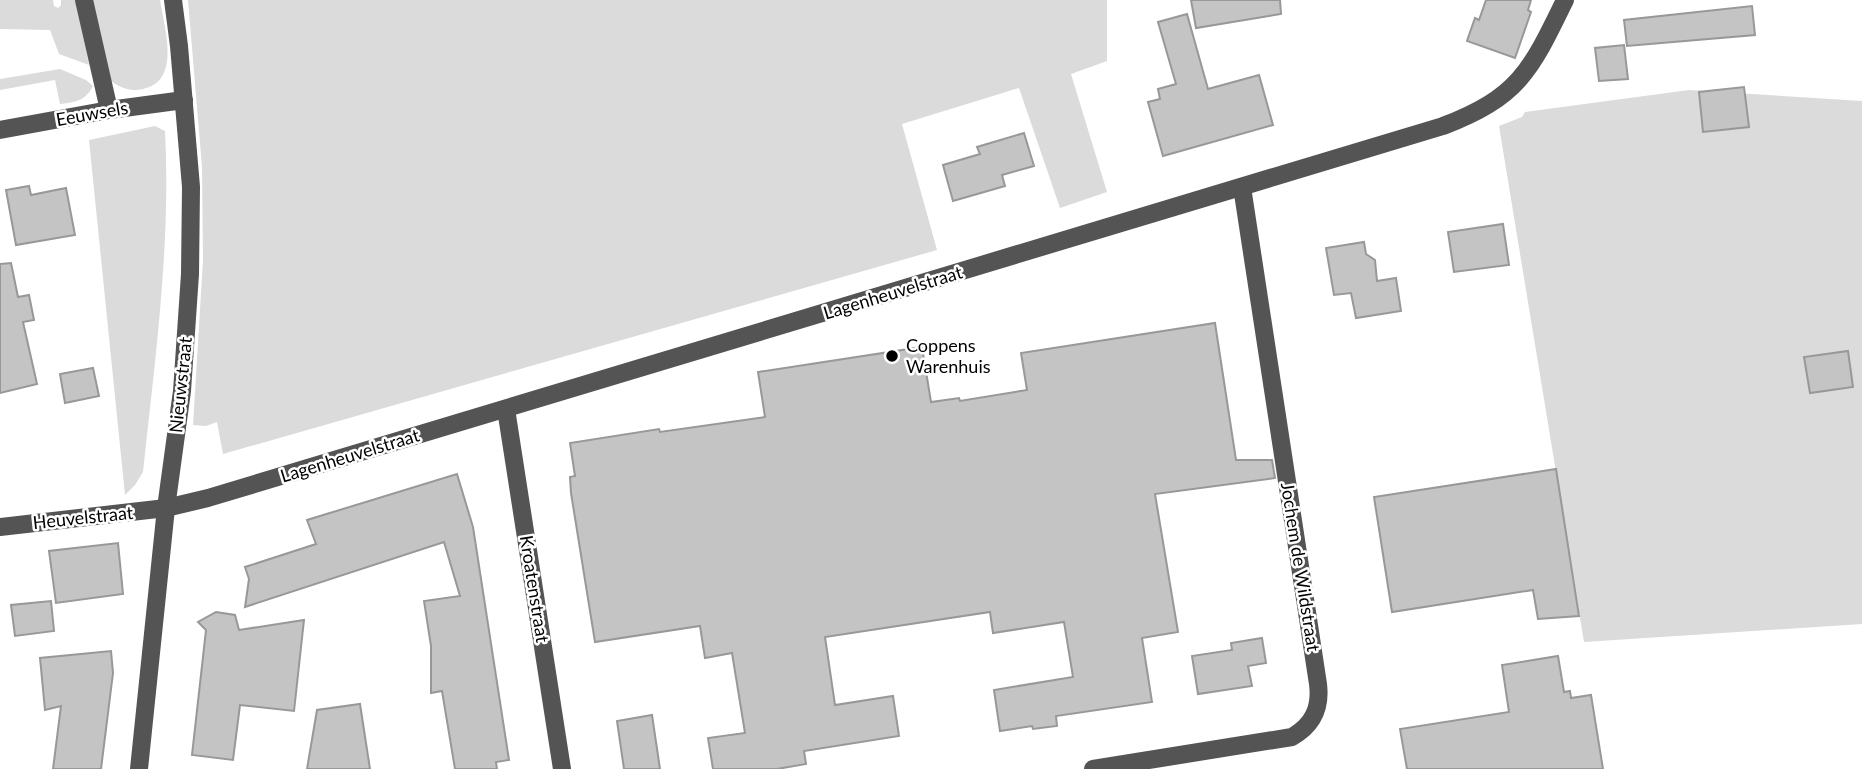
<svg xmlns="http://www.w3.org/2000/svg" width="1862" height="769" font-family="Lato,sans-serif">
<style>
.green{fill:#dbdbdb}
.building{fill:#c4c4c4;stroke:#989898;stroke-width:2}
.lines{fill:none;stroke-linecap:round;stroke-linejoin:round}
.minor{stroke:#545454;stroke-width:18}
.poi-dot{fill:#000;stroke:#fff;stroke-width:2.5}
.labels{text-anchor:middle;stroke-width:5;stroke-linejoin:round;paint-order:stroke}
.street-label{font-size:18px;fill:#000;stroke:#fff}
.poi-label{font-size:18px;fill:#000;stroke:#fff;text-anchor:start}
</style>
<rect width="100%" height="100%" fill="#fff"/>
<g class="green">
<polygon points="0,0 53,0 54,6 58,8 61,5 61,0 76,0 89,65 59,54 50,30 0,29"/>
<path d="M 92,0 L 160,0 C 164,27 182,81 143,89 C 130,92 121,88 111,81 Z"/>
<polygon points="188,0 1107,0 1107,61 1071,74 1107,192 1060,208 1019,88 902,124 937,250 223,454 217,422 206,426 193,425 203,260 202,167"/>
<path d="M 60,69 L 86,80 L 93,86 C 85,101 76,102 60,104 L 55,80 L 0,90 L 0,79 Z"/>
<polygon points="1689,90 1862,101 1862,624 1584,642 1499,126 1522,117 1525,112"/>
<path d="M 155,126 L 165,131 C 171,244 155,360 143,472 L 135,485 L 125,495 L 89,140 Z"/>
</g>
<g class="building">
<polygon points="1191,0 1280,0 1281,14 1196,28"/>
<polygon points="1486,0 1531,0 1528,10 1531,12 1515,58 1467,41 1475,18 1479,20"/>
<polygon points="1752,6 1755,35 1627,46 1624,20"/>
<polygon points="1187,14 1208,89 1259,75 1273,125 1163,156 1148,102 1160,99 1158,89 1176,84 1158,22"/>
<polygon points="1624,45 1628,79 1599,81 1595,48"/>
<polygon points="1744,87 1749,127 1703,132 1699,92"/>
<polygon points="1024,133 1034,166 1002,175 1005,186 953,201 943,165 980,154 977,147"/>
<polygon points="29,186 31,195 66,188 75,235 16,245 6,190"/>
<polygon points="1503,224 1509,265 1454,272 1448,232"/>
<polygon points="1364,242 1366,254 1375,260 1377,281 1396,278 1401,311 1356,318 1351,293 1334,295 1326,248"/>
<polygon points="11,263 18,297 29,295 34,320 23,322 37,384 0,393 0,264"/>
<polygon points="1215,323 1236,460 1272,460 1275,478 1155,494 1178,632 1142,638 1152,702 1056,716 1057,726 1033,729 1032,726 1000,731 994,690 1073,677 1064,622 993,633 990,612 825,637 835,705 893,696 899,736 804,751 806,764 777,769 713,769 708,738 745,733 732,653 705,658 700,626 595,642 571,493 570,477 575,476 570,443 659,429 660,432 765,417 758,372 922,347 931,402 959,398 960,401 1027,390 1021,353"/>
<polygon points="1848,351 1853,387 1810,393 1804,357"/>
<polygon points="93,368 99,396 65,403 60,374"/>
<polygon points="1556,469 1579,616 1538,619 1533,590 1392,612 1374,497"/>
<polygon points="457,474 473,527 509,760 496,762 497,769 455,769 442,691 431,693 431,646 424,601 460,596 444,542 245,607 249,579 245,567 316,544 307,520"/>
<polygon points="118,543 123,594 56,603 49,551"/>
<polygon points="51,601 54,631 15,636 11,605"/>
<polygon points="216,612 235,615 239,630 304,620 294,711 240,705 233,760 192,755 206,630 198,622"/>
<polygon points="1262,638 1266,663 1248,666 1252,686 1198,694 1192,656 1232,650 1231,643"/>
<polygon points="111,651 113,673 101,769 53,769 61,706 45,710 40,658"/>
<polygon points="1558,656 1564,692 1570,691 1571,698 1591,695 1603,769 1407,769 1400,729 1509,712 1502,665"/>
<polygon points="360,704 370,769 307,769 317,710"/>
<polygon points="652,715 660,769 624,769 617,721"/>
</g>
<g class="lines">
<g class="minor">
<polyline points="84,0 109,110"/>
<polyline points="0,130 109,110 184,100"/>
<polyline points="506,409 562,769"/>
<path d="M 0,527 L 166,508 L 208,498 L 1443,126 C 1519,97 1531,70 1565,0"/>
<polyline points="139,769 166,508 182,391 190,274 191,187 179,46 173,0"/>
<path d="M 1093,769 L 1292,737 C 1313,725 1321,708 1318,684 L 1242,187"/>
</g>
</g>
<circle class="poi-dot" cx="892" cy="356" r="7"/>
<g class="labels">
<g class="street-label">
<text transform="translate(92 114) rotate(-10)" y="6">Eeuwsels</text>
<text transform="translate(893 293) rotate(-17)" y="6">Lagenheuvelstraat</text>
<text transform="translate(181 385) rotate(-84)" y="6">Nieuwstraat</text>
<text transform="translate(350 456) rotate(-17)" y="6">Lagenheuvelstraat</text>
<text transform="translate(83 518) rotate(-6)" y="6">Heuvelstraat</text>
<text transform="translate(1300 567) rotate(81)" y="6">Jochem de Wildstraat</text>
<text transform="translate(534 589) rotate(81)" y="6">Kroatenstraat</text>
</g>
<g class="poi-label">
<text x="906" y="352">Coppens<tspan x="906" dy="21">Warenhuis</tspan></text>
</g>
</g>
</svg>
